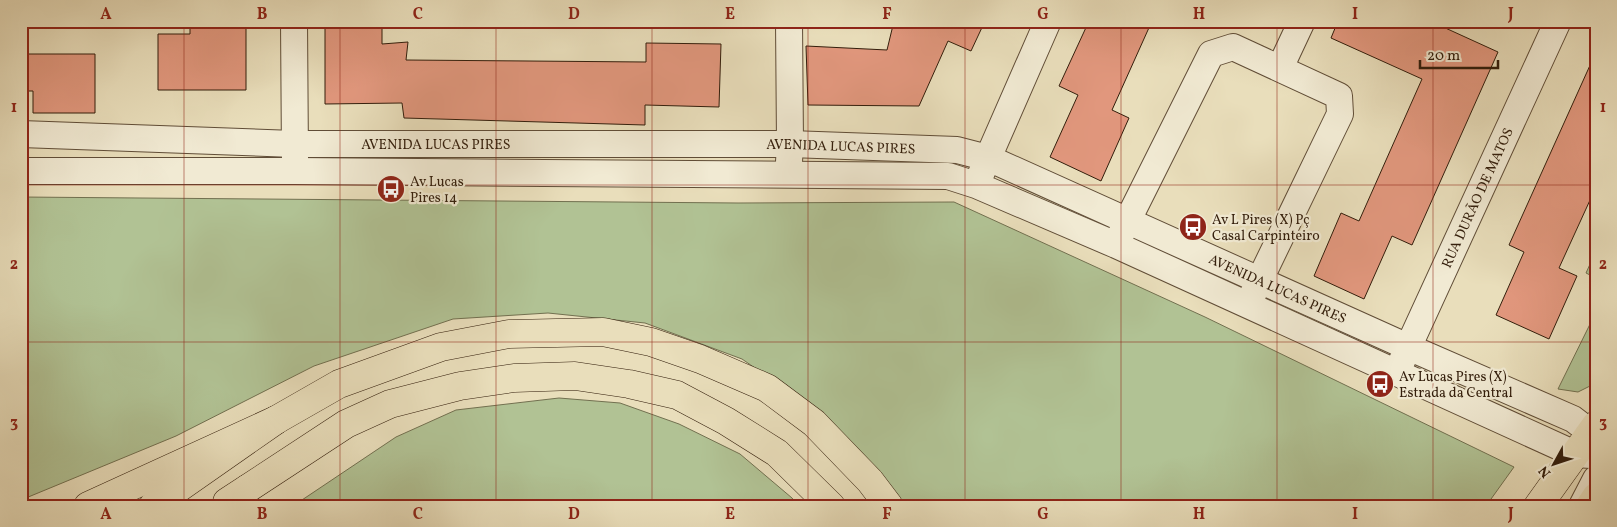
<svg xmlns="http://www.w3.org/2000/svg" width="1617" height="527" font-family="Vollkorn,serif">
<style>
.green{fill:#b1c294;stroke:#727050}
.building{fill:#e1977d;stroke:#321d0b}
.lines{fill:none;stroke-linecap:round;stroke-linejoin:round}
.minor-casing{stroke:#604d37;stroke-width:28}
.major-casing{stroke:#321d0b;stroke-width:29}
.highway-casing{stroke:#321d0b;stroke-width:29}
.minor{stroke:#f1ead3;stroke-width:26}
.major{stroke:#e9debb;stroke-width:28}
.highway{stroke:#e9debb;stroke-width:28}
.grid{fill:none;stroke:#8f2418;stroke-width:1;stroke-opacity:0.55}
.labels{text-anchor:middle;stroke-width:4.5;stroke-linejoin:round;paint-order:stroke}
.street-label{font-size:14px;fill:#321d0b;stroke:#f1ead3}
.poi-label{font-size:14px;fill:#321d0b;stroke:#f1ead3;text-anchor:start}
.neatline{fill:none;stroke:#8f2418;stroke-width:2}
.grid-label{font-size:16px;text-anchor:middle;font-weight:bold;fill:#8f2418}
</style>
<rect width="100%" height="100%" fill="#e9debb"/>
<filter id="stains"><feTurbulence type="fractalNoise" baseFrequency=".004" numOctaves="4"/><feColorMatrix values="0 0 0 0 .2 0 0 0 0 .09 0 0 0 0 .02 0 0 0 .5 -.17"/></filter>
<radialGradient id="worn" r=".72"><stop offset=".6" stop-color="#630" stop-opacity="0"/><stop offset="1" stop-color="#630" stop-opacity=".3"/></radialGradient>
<g class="green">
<polygon points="21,197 738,203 954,202 1205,317 1514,467 1486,506 904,506 883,479 826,417 742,359 645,323 548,313 453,319 314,366 176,436 21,500"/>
<polygon points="1596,251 1596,278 1586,273"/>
<polygon points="1596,312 1596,383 1578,392 1558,389"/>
<polygon points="559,398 620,403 679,424 740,454 792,498 799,506 293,506 396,437 456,410"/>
</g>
<g class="building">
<polygon points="190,21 246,21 246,90 158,90 158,34 190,34"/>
<polygon points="325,21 382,21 382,44 408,42 406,60 646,62 646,43 721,44 719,107 645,105 645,125 404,118 402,103 325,104"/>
<polygon points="894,21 985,21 971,51 948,41 919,106 808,105 806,46 887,50"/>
<polygon points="1089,21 1152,21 1112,110 1129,118 1101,181 1050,157 1078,95 1059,86"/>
<polygon points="1338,21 1430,21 1498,52 1412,245 1392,236 1364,299 1314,276 1341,213 1359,221 1422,79 1331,38"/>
<polygon points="1596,52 1596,187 1559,268 1577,276 1549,339 1496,315 1524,252 1509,245"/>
<polygon points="21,54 95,54 95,113 33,113 33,91 21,91"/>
</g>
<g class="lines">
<defs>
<g id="minor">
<polyline points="294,21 295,160"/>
<polyline points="1280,68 1302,21"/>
<path id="s1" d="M 21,134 L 294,144 L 790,144 L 957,150 L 988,158 L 1408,347 L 1573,419 L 1590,432 L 1596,441"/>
<polyline points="789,162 790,144 789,21"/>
<polyline points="21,171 295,171 948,176 976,185 1116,245 1575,454 1591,455 1596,454"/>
<polyline points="981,174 1048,21"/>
<polyline points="1119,238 1211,54 1233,47 1339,96 1340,114 1252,296"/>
<path id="s2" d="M 1401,363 L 1558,21"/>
<polyline points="1582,506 1596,479"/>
</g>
<g id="major">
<polyline points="227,502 346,424 390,404 460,386 514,378 575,376 629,384 677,395 726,421 777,453 831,506"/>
<polyline points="153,506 276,420 339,384 441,347 509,334 603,332 651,342 700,359 767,388 814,423 870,481 889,506"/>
<polyline points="1538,506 1596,425"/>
<polyline points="1590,506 1596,497"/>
</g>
<g id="highway">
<polyline points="88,506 276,420"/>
<polyline points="231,506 247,489"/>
</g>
</defs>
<use href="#minor" class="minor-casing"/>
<use href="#major" class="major-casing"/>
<use href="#highway" class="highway-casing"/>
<use href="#minor" class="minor"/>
<use href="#major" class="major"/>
<use href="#highway" class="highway"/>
</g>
<path class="grid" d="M 184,21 L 184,506M 340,21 L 340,506M 496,21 L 496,506M 652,21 L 652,506M 808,21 L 808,506M 965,21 L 965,506M 1121,21 L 1121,506M 1277,21 L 1277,506M 1433,21 L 1433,506M 21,185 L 1596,185M 21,342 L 1596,342"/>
<defs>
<symbol id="bus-disc" viewBox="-11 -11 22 22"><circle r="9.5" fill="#8f2418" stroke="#f1ead3"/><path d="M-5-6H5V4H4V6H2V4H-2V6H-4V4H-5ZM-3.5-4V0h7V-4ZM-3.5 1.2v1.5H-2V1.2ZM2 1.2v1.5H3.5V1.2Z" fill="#fff"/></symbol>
</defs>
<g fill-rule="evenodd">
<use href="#bus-disc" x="375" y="173" width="32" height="32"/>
<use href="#bus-disc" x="1177" y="211" width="32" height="32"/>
<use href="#bus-disc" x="1364" y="368" width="32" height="32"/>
</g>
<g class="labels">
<g class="street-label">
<text dy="5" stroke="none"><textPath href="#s1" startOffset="415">AVENIDA LUCAS PIRES</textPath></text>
<text dy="5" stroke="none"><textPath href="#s1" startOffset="820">AVENIDA LUCAS PIRES</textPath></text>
<text dy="5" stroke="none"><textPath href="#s2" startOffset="182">RUA DURÃO DE MATOS</textPath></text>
<text dy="5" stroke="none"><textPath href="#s1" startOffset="1286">AVENIDA LUCAS PIRES</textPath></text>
</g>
<g class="poi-label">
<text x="410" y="186">Av Lucas<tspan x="410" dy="16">Pires 14</tspan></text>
<text x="1212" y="224">Av L Pires (X) Pç<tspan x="1212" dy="16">Casal Carpinteiro</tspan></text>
<text x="1399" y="381">Av Lucas Pires (X)<tspan x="1399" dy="16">Estrada da Central</tspan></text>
</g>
</g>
<rect width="1617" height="527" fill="none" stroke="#e9debb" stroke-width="55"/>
<g transform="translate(1554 464) rotate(230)" stroke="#f1ead3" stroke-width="4" paint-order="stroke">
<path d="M0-4L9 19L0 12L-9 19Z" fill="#321d0b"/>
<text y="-8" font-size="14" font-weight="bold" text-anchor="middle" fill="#321d0b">N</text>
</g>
<path d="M1420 60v8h78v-8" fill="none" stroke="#321d0b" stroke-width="2.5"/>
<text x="1427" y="60" font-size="15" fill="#321d0b" stroke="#f1ead3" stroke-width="4" paint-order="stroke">20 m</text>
<rect x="28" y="28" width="1562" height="472" class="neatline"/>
<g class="grid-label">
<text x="106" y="19">A</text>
<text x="262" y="19">B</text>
<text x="418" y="19">C</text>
<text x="574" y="19">D</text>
<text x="730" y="19">E</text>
<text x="887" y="19">F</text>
<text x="1043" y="19">G</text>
<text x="1199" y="19">H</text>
<text x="1355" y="19">I</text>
<text x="1511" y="19">J</text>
<text x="14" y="112">1</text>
<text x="1603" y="112">1</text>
<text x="14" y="269">2</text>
<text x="1603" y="269">2</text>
<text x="14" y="427">3</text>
<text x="1603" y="427">3</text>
<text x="106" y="519">A</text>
<text x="262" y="519">B</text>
<text x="418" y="519">C</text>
<text x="574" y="519">D</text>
<text x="730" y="519">E</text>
<text x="887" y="519">F</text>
<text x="1043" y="519">G</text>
<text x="1199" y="519">H</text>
<text x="1355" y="519">I</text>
<text x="1511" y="519">J</text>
</g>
<rect width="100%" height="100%" filter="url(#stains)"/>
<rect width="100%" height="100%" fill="url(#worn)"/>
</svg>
